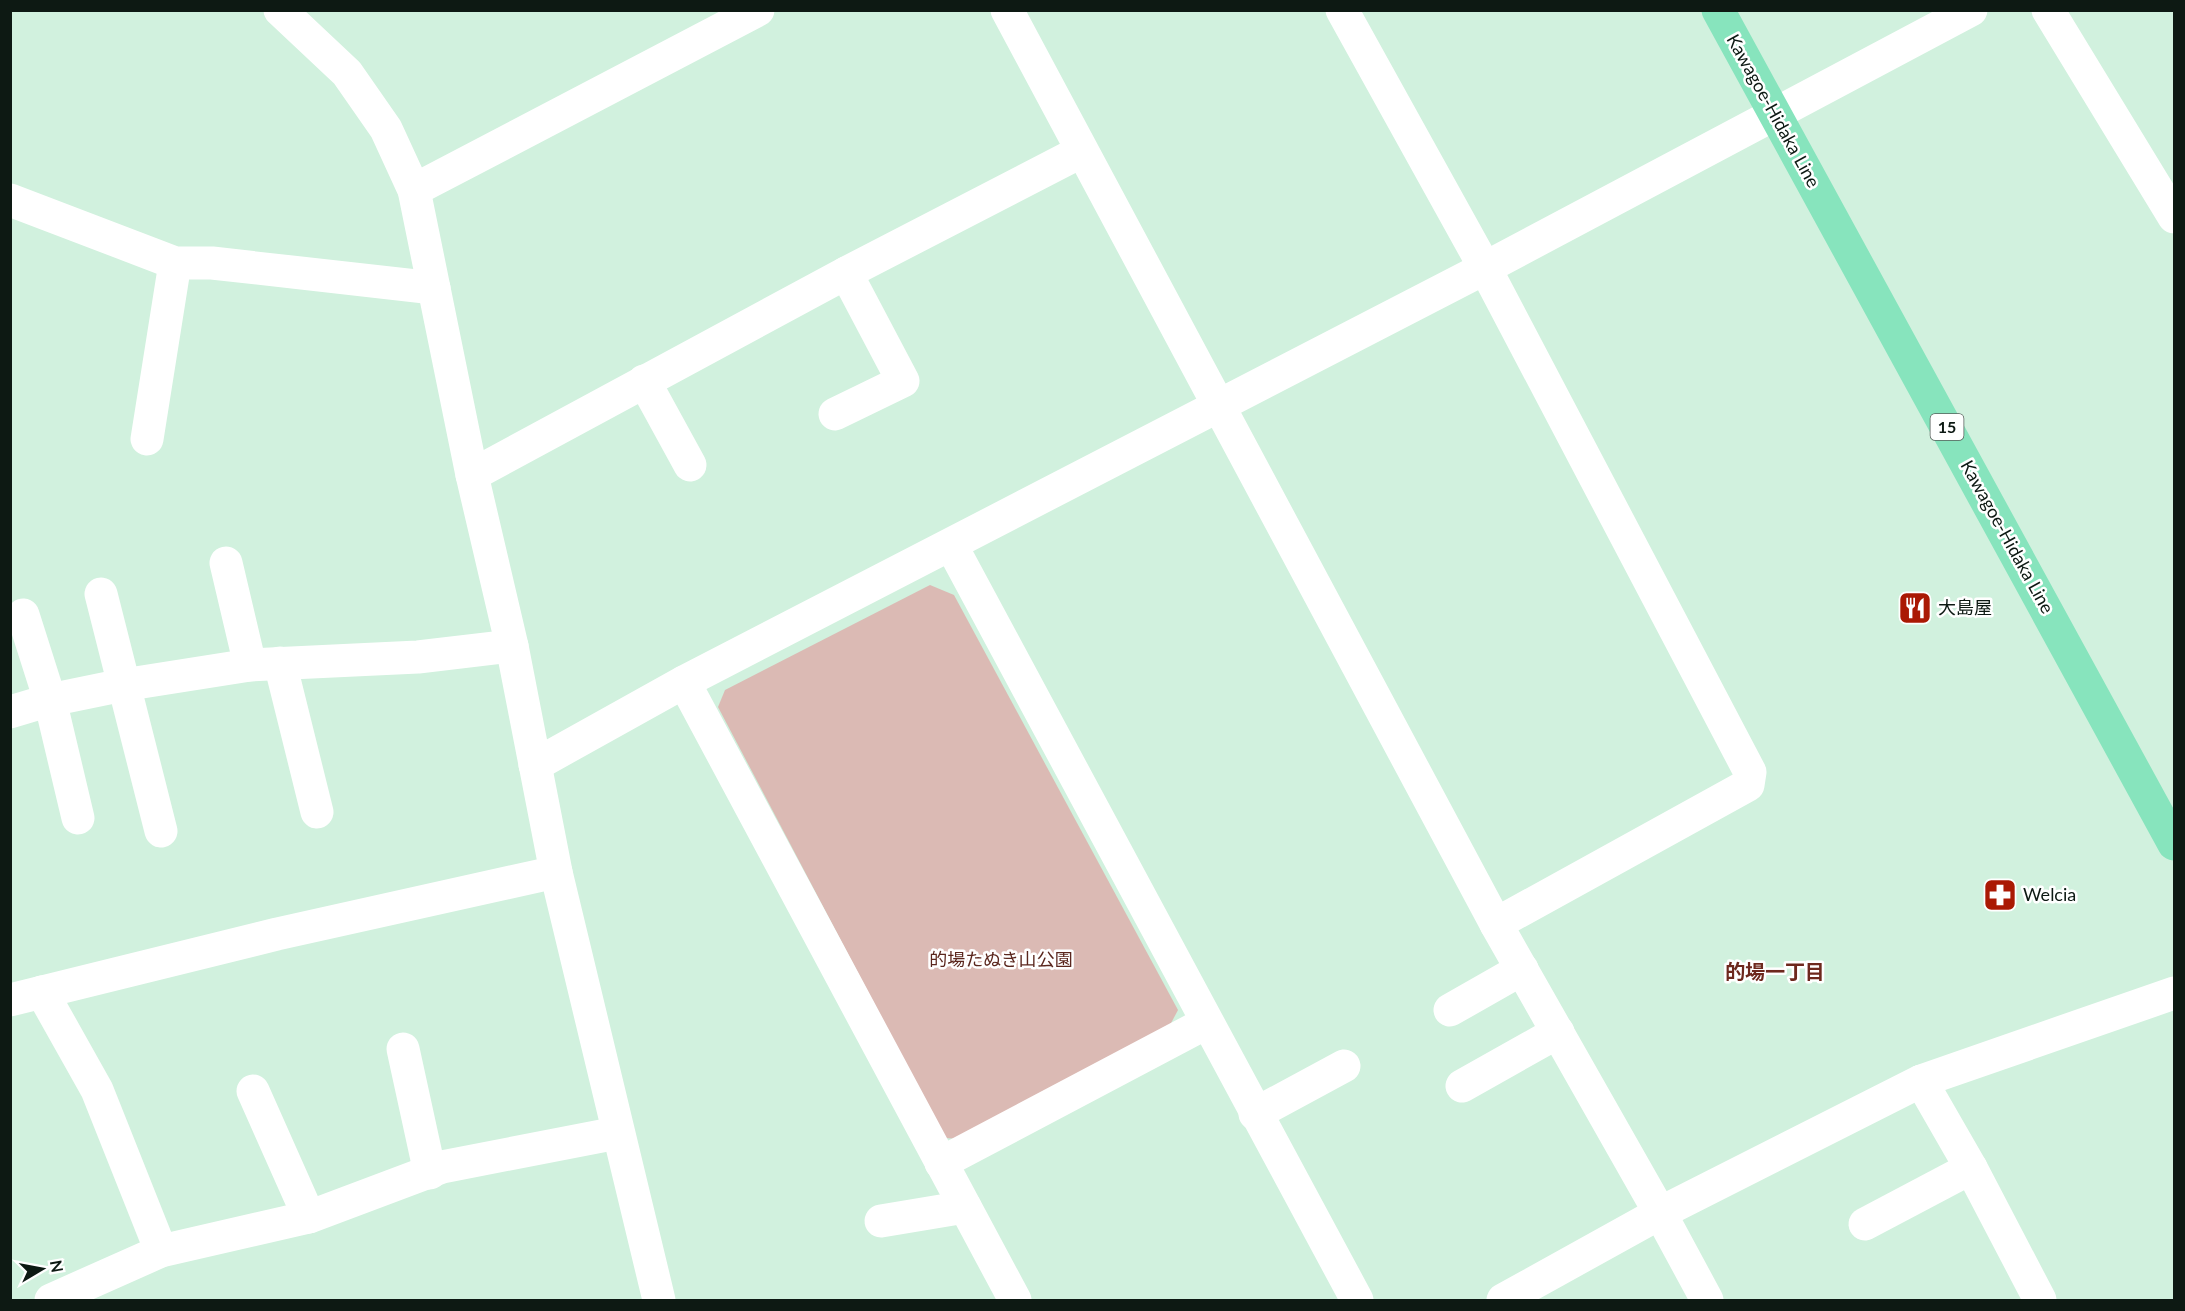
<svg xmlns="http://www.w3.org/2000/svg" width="2185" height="1311" font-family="Lato,'Noto Sans JP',sans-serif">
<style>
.green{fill:#dbbab4}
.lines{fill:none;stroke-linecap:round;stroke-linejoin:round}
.minor{stroke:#fff;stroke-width:33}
.major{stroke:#87e4bd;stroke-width:33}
.labels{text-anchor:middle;stroke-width:5;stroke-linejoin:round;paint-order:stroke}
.shield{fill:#fff;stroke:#565e5a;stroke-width:1.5}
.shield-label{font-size:16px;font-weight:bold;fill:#0d1913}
.street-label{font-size:18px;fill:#0d1913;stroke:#fff}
.poi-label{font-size:18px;fill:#0d1913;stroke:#fff;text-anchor:start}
.park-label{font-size:18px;fill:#5b271e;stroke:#fff}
.neighbourhood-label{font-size:20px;font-weight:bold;fill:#6d281d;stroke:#fff}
</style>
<rect width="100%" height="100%" fill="#d1f1de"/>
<polygon class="green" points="930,585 954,595 1178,1010 1169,1027 960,1139 945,1138 718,707 725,690"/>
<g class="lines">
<g class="minor">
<polyline points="280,10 347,73 386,129 414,190 472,475 512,646 556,872 659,1300"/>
<polyline points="1007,10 1496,924 1660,1213 1707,1300"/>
<polyline points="1342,10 1485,268 1750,772 1748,785 1496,924"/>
<polyline points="2048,10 2174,217"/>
<polyline points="414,190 758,10"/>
<polyline points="10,200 175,263 212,263 434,288"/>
<polyline points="644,381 690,465"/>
<polyline points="835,414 903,381 846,273"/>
<polyline points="147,439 175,263"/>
<polyline points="472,475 846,273 1082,151"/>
<polyline points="951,545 1357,1300"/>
<polyline points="226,563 250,665"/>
<polyline points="101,594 161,831"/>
<polyline points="23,615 50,700 78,818"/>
<polyline points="280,663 317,812"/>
<polyline points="684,682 1015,1300"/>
<polyline points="10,712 50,700 123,685 250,665 418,657 512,646"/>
<polyline points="535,765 684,682 1485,268 1971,10"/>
<polyline points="42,992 97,1090 161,1251"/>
<polyline points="10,1000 277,934 556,872"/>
<polyline points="1450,1010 1522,969"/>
<polyline points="403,1049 430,1173"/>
<polyline points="1921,1081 1971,1168 2040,1300"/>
<polyline points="1462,1086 1558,1032"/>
<polyline points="253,1091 309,1217"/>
<polyline points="1255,1114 1344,1066"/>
<polyline points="941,1163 1206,1023"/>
<polyline points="881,1221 965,1207"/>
<polyline points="1865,1224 1971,1168"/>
<polyline points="51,1300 161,1251 309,1217 442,1167 617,1133"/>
<polyline points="1503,1300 1660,1213 1921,1081 2174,993"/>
</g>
<polyline class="major" points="1718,10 2174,844"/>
</g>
<defs>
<symbol id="restaurant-square" viewBox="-11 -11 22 22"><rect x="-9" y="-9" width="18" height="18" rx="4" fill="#aa1904" stroke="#fff"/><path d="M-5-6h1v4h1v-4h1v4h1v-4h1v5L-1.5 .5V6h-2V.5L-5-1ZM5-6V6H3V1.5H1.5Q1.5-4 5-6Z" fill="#fff"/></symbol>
<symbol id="pharmacy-square" viewBox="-11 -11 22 22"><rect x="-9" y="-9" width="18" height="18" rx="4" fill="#aa1904" stroke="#fff"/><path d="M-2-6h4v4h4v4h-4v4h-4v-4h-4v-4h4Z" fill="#fff"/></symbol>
</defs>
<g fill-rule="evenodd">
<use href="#restaurant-square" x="1896" y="589" width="38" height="38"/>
<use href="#pharmacy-square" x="1981" y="876" width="38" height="38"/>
</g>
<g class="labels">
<rect class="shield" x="1930.5" y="414" width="33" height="26" rx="4.5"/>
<g class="shield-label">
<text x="1947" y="433">15</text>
</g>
<g class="street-label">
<text transform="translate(1773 111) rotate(61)" y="6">Kawagoe-Hidaka Line</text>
<text transform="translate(2007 537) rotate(61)" y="6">Kawagoe-Hidaka Line</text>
</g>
<g class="poi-label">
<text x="1938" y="614">大島屋</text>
<text x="2023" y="901">Welcia</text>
</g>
<g class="park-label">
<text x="1001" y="966">的場たぬき山公園</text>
</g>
<g class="neighbourhood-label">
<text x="1775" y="979">的場一丁目</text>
</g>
</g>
<rect width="2185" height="1311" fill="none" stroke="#0d1913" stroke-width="24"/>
<g transform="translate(42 1269) rotate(80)" stroke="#ffffff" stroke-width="4.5" paint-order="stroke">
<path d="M0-4.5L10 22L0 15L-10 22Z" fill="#0d1913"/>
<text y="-9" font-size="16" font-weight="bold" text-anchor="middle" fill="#0d1913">N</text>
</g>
</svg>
